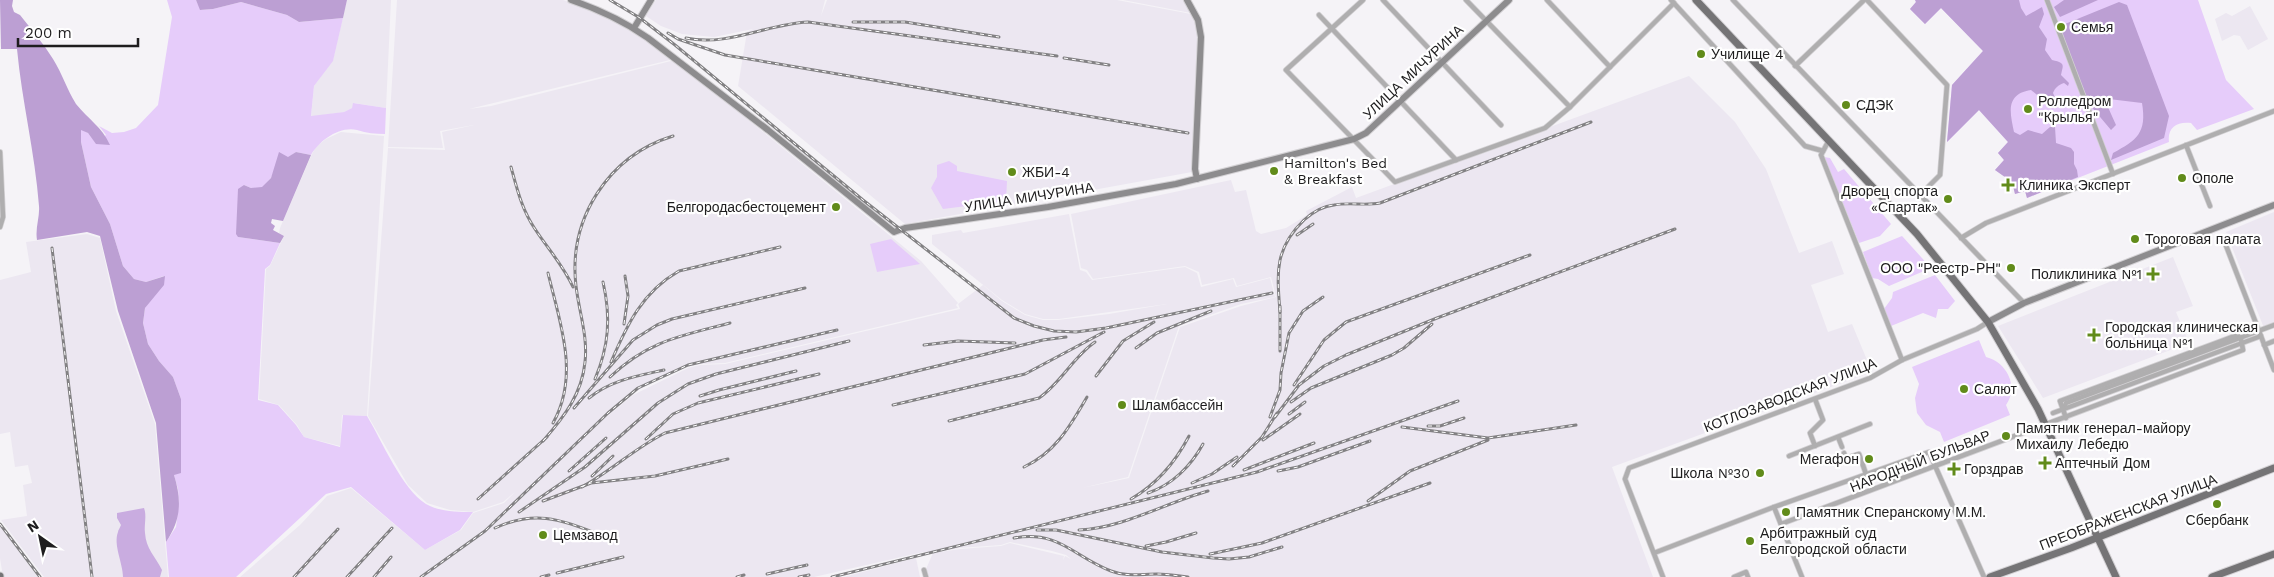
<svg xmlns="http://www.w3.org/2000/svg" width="2274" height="577" font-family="'Work Sans',sans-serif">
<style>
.built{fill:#ece7f1}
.green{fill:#e6ccfa}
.forest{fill:#bc9fd3}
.water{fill:#c9ace0}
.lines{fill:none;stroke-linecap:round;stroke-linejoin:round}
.street-casing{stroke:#d3d1d4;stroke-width:6}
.secondary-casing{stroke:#d3d1d4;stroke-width:8}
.primary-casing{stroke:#d3d1d4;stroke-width:9}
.street{stroke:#afaeaf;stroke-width:4.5}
.secondary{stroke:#8d8c8e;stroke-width:6}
.primary{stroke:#757476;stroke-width:7}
.rail-casing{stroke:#828183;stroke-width:3}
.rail{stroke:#fff;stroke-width:1;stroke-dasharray:4;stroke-linecap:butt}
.poi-dot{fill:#618b1a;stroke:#fff;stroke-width:2}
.labels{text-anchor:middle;stroke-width:4.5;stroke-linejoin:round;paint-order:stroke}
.poi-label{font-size:14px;fill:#1e1d1e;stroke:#fff;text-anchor:start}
.street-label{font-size:14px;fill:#1e1d1e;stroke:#fff}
</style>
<rect width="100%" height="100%" fill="#f5f3f7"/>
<g class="built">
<polygon points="347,0 391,0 386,108 354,103 352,108 344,112 311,117 314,86 333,60"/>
<polygon points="397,0 563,0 591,9 631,30 674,59 469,109 491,106 675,60 921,261 958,303 956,305 958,308 725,363 701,364 687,367 647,385 632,394 603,420 633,395 688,368 700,365 725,364 960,309 958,304 983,285 1002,301 1025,315 1043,320 1058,320 1109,314 1167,304 1059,319 1043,319 1025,314 1002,300 932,244 932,235 961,230 963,233 1069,214 1080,270 1086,272 1092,280 1185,267 1197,273 1201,287 1233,279 1236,287 1270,278 1275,297 1241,304 1179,326 1128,477 1082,488 1129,478 1180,327 1241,306 1276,297 1271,277 1237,286 1234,278 1202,285 1199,272 1185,266 1093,279 1087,270 1081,268 1071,214 1231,180 1235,192 1246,190 1256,231 1261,234 1286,228 1307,215 1306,211 1352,187 1356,198 1689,76 1735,122 1766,169 1799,253 1832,241 1844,274 1811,285 1828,332 1852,324 1872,372 1612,467 1653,577 928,577 926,569 933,553 960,549 1001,546 1010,543 1064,556 1063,560 1065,556 1071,559 1066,555 1052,551 1010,542 1001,545 959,548 943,551 923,552 814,577 240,577 300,525 327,496 351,488 425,550 461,530 473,513 504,503 515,492 503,502 473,512 450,510 427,503 408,485 368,416 388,148 445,150 442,132 474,125 440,131 443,148 388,147"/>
<polygon points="656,0 825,0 821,16 827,0 1117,0 1191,14 1198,26 1198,42 1192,172 905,224 738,86 747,32 753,29 714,37 682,34 661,26 646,16"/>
<polygon points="1123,0 1184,0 1191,13"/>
<polygon points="2250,6 2268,39 2248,50 2240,36 2234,35 2222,41 2215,19 2226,13 2232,16"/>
<polygon points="341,132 384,136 367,416 342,415 340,446 304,437 297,425 279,405 259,399 266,269 270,266 284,236 279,233 280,228 311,156 316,147 326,139"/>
<polygon points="2274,212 2274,324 2264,328 2226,232"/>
<polygon points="87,234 100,238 116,311 155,424 168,577 44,577 1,520 27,516 23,485 32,483 28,465 15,467 10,432 0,434 0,280 31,272 26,242"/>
<polygon points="2173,257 2193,306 2176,312 2189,343 2043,398 1998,326"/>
<polygon points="0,526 37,576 38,577 3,577 0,558"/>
<polygon points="916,558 920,577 844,577 915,558"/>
</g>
<g class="green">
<path d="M 167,0 L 196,0 L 201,10 L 213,9 L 241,2 L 287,15 L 299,22 L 343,18 L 333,61 L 314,86 L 311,116 L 344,112 L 352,108 L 353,103 L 386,108 L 385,134 C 375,134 367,133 357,130 C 339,126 319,141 311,155 L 296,152 L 276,166 L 271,178 L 262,188 L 251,188 L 244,185 L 238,237 L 280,243 L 270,265 L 265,269 L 258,400 L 278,405 L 296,425 L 304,437 L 340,447 L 343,415 L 367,416 C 382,441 402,489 426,504 C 440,512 458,512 473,512 L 460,530 L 425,550 L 351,487 L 326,494 L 236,577 L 169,577 L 166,542 L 176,527 L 179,503 L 178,489 L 174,475 L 181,399 L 173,377 L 159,361 L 148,344 L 143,323 L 145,308 L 164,276 L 146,282 L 134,279 L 123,266 L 110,224 L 91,187 L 81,142 L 81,129 L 88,133 L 96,143 L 106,135 L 99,126 L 112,133 L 124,132 L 136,128 L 158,105 L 172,17 Z"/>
<path d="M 1915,0 L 2198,0 L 2226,80 L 2254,109 L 2197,130 L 2191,123 C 2177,121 2167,128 2169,142 L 2027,198 L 2025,191 L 2015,194 L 2012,182 L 1995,170 L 2004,160 L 1998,153 L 2008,142 L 1979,110 L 1947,142 L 1952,85 L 1983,51 L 1941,8 L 1925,24 L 1910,9 L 1916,2 Z"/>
<polygon points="1824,157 1830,158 1838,172 1844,169 1891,224 1880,236 1859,243"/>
<polygon points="949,161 957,166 957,171 1007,181 1006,201 943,209 931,188 937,177 937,165"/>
<polygon points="1902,236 1931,268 1889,286 1878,279 1872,278 1863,252"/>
<polygon points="891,239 920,264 877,272 870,244"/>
<polygon points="1935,275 1955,301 1948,309 1938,309 1936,318 1923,313 1891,326 1884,309 1892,298 1893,292"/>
<path d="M 1979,340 L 1986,357 C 2007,362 2019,387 2006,405 L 2010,415 L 1944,442 L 1940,432 L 1926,425 L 1917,413 L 1915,398 L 1919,384 L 1912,367 Z"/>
</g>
<g class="forest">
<path d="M 0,0 L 13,0 L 12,6 L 14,12 L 20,15 C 31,29 43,43 53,59 C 62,73 67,90 76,104 C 88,119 102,127 110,145 L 96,144 L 88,133 L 81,130 L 81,142 L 91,187 L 110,224 L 123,266 L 134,279 L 146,282 L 165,276 L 164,285 L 145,308 L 143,323 L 148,344 L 159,361 L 173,377 L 181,399 L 181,473 L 174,475 C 182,501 181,520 166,542 L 156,423 L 118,311 L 100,236 L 87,232 L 37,240 C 35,228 40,217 39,206 C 35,153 22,102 17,49 L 1,49 Z"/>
<polygon points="196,0 347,0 343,18 299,22 287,15 241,2 213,9 200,10"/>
<path d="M 1915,0 L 2019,0 L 2021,8 L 2026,16 L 2042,7 L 2044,14 L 2039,27 L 2047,39 L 2045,50 L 2052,60 C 2066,63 2063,65 2061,75 L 2069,83 L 2068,86 L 2064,83 C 2058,85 2055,88 2053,93 L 2057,102 L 2052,107 L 2031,90 C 2005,94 2010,113 2014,132 L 2020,135 L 2028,130 L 2042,134 L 2050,127 L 2055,127 L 2056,143 L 2071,148 L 2074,152 L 2074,164 L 2077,170 L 2078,177 L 2027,198 L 2025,191 L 2015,194 L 2012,182 L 1995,170 L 2004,160 L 1998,153 L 2008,142 L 1979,110 L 1947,142 L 1952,85 L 1983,51 L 1941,8 L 1925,24 L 1910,9 L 1916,2 Z"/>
<polygon points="2064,0 2098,0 2060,17 2054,7"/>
<path d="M 2119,2 L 2127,5 L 2169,116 L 2164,138 L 2111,160 L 2113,153 C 2137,140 2147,133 2142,103 L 2109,99 L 2107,105 L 2116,125 L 2111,130 L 2090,105 L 2060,32 L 2065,24 Z"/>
<polygon points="279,152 288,157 296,152 311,155 283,221 272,219 271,223 275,226 273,230 284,236 280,243 238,237 236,234 238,189 244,185 251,188 262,187 271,178"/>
</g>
<path class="water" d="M 144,508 C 147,516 144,524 145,533 C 146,549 155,556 162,570 L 160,577 L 123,577 C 123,563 113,545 118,532 C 118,530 120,528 121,525 L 117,518 L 117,513 Z"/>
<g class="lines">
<defs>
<g id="street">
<polyline points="1363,0 1286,70 1395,182 1545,128 1570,107 1674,3"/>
<polyline points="1383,0 1501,125"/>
<polyline points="1466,0 1570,107"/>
<polyline points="1547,0 1610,67"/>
<polyline points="1671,0 1805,146 1823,151"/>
<polyline points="1733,0 2024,303"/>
<polyline points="1867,0 1947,85 1940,175 1920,195"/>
<polyline points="2047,0 2113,174"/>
<polyline points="1319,15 1456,160"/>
<polyline points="1795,66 1864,0"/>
<polyline points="1828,142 1821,155 1902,360"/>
<polyline points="2186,145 2210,206"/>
<polyline points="0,152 3,217 0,227"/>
<polyline points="1961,238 1986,223 2274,111"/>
<polyline points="2225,243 2274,370"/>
<polyline points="2264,345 2274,341"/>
<polyline points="1815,399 1823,420 1810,433 1815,446"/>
<polyline points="2064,408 2066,403 2274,325"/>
<polyline points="2053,413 2261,336"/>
<polyline points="1838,437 1842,447"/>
<polyline points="1844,453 1846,458 1859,454 1866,474"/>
<polyline points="1789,456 1870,424"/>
<polyline points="1774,507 1802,577"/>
<polyline points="1781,524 2243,350 2241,339 2237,335 2224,340 2060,401 2066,418"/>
<polyline points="1654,553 1774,507 1929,452 1984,577"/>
<polyline points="924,570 926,577"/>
<polyline points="1663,577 1625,479 1629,468 1870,378 1902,360 1977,329 1988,322"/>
<polyline points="1734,577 1746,572 1748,577"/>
</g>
<g id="secondary">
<path d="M 571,0 C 598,9 625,22 648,38 L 768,130 L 894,232 L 905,228 L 1048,207 L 1176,184 L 1354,139 L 1366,133 L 1509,0"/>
<polyline points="1187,0 1198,20 1201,37 1195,169 1197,179"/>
<polyline points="634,28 651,0"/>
<polyline points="1988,322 2024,303 2274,205"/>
</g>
<g id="primary">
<polyline points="1696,0 1917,234 1988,322 2038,409 2116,577"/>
<polyline points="0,576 0,577"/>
<polyline points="1990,577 2071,548 2274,468"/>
<polyline points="2212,577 2274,554"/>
</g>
</defs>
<use href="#street" class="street-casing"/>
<use href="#secondary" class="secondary-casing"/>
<use href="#primary" class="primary-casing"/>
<use href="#street" class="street"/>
<use href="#secondary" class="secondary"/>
<use href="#primary" class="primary"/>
<defs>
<g id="rail">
<polyline points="610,0 640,18 675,45 863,200 1014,318 1034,326 1054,331 1076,332 1106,328 1272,293"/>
<polyline points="853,22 905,22 999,37"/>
<polyline points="668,33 678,39 725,55 1188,133"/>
<path d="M 686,38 C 727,47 767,24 808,22 L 1057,56"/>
<polyline points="1064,58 1109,65"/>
<path d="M 511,167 C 517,189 522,210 535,229 C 548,249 563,265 573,287"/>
<polyline points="1297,235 1313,224"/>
<polyline points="52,248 92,577"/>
<path d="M 548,273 C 560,323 580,375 553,423"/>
<polyline points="1280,306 1280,351"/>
<path d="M 1280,312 C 1277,273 1274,249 1304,220 C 1313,212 1323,206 1334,205 C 1350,202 1365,206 1380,203 L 1591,122"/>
<polyline points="624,324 628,296 625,276"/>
<polyline points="924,345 958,341 1015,343"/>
<polyline points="1136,348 1157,333 1211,311"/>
<path d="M 611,362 C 627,325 642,292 679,271 L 780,247"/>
<polyline points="1096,376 1123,341 1154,322"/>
<path d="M 610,377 C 648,341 680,336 730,323"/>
<path d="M 595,379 C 609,346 611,317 603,282"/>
<polyline points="1294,385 1324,340 1346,322 1530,255"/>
<polyline points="700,396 719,390 796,371"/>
<path d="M 589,398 C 611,380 637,376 664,370"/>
<polyline points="1291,402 1311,388 1392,355 1404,348 1432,324"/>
<polyline points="893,405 1025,374 1104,332"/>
<polyline points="574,408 633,340 657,325 672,319 805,288"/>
<polyline points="1289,414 1305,402"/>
<polyline points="1270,417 1280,390 1281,373 1289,333 1303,311 1323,297"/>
<polyline points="1275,417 1299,385 1324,366 1346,355 1437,318 1675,229"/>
<path d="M 949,421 L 1039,398 C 1061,383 1073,357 1095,342"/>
<polyline points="1428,426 1440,426 1464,418"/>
<polyline points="1402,427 1488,438 1576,425"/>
<polyline points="646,439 673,414 698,403 819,374"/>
<polyline points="1263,440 1300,414"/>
<path d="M 543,441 C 564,417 582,394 585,362 C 588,336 579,312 576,286 C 568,219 608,156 673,136"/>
<polyline points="1233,466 1262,437 1277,413"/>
<path d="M 1024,467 C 1056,452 1070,426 1087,397"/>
<polyline points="1244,470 1314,443"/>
<polyline points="569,471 606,438"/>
<polyline points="1278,471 1298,467 1370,441"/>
<polyline points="592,476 613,456"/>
<polyline points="1192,483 1212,474 1237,457"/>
<path d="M 582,487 C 611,471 635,448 665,433 L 1043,340 L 1066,337"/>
<path d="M 1148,493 C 1172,485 1191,466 1203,444"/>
<polyline points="478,499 547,437"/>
<path d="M 1131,499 C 1157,484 1175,463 1189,436"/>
<polyline points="543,501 591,483 655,476 728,459"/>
<polyline points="1368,501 1410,471 1488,440"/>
<polyline points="519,512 585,467 658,403 688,384 716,374 849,341"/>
<polyline points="0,524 40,577"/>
<path d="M 495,528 C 537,509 561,520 601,535"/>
<polyline points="1037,530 1056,530 1162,552 1213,558 1229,559 1249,557 1282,547"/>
<path d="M 1079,530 C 1123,528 1165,503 1208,491"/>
<path d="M 1014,538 C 1059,530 1074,557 1111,571 C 1126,577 1141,574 1157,574 C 1167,574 1178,576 1188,577"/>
<polyline points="1146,546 1166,542 1196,533"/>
<polyline points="1210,554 1262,543 1430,483"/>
<polyline points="557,573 623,557"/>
<polyline points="767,574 807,565"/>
<polyline points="294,577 338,529"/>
<polyline points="347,577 392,528"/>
<polyline points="374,577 391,557"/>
<polyline points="421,577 485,531 608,413 638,388 688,365 837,330"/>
<polyline points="541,577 549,575"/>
<polyline points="737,577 744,575"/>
<polyline points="799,577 809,575"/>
<polyline points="832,577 1257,472 1458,401"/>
</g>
</defs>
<use href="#rail" class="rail-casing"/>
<use href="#rail" class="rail"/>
</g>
<g class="poi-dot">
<circle cx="2061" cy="27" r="5"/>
<circle cx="1701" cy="54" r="5"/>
<circle cx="1846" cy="105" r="5"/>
<circle cx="2028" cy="109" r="5"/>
<circle cx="1274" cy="171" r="5"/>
<circle cx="1012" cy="172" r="5"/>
<circle cx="2182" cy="178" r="5"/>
<path d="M2005.5 177.5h5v5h5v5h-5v5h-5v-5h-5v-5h5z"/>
<circle cx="1948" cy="199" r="5"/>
<circle cx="836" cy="207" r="5"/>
<circle cx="2135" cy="239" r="5"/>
<circle cx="2011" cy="268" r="5"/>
<path d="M2150.5 266.5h5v5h5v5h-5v5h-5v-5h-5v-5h5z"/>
<path d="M2091.5 327.5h5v5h5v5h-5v5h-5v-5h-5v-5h5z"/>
<circle cx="1964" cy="389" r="5"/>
<circle cx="1122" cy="405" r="5"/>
<circle cx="2006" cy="436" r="5"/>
<circle cx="1869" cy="459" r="5"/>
<path d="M2042.5 455.5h5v5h5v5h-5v5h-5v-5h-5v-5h5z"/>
<path d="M1951.5 461.5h5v5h5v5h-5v5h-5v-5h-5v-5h5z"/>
<circle cx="1760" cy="473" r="5"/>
<circle cx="2217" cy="504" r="5"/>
<circle cx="1786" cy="512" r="5"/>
<circle cx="543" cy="535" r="5"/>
<circle cx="1750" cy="541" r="5"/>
</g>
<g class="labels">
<g class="poi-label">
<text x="2071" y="32">Семья</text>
<text x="1711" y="59">Училище 4</text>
<text x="2038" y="106">Ролледром<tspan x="2038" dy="16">"Крылья"</tspan></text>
<text x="1856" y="110">СДЭК</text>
<text x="1284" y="168">Hamilton's Bed<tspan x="1284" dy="16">&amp; Breakfast</tspan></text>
<text x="1022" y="177">ЖБИ-4</text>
<text x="2192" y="183">Ополе</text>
<text x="2019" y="190">Клиника Эксперт</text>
<text x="1938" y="196" text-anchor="end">Дворец спорта<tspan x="1938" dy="16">«Спартак»</tspan></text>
<text x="826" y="212" text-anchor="end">Белгородасбестоцемент</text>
<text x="2145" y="244">Тороговая палата</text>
<text x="2001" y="273" text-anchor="end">ООО "Реестр-РН"</text>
<text x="2142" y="279" text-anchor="end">Поликлиника №1</text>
<text x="2105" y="332">Городская клиническая<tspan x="2105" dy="16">больница №1</tspan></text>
<text x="1974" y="394">Салют</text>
<text x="1132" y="410">Шламбассейн</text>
<text x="2016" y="433">Памятник генерал-майору<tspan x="2016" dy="16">Михаилу Лебедю</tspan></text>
<text x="1859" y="464" text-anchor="end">Мегафон</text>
<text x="2055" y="468">Аптечный Дом</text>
<text x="1964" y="474">Горздрав</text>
<text x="1750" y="478" text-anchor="end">Школа №30</text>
<text x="1796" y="517">Памятник Сперанскому М.М.</text>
<text x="2217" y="525" text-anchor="middle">Сбербанк</text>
<text x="1760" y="538">Арбитражный суд<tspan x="1760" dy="16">Белгородской области</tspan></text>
<text x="553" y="540">Цемзавод</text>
</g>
<g class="street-label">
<text transform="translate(1413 72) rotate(-43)" y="5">УЛИЦА МИЧУРИНА</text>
<text transform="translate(1029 197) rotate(-9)" y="5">УЛИЦА МИЧУРИНА</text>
<text transform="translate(1790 395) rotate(-21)" y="5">КОТЛОЗАВОДСКАЯ УЛИЦА</text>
<text transform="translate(1920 461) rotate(-21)" y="5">НАРОДНЫЙ БУЛЬВАР</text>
<text transform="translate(2128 512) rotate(-21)" y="5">ПРЕОБРАЖЕНСКАЯ УЛИЦА</text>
</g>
</g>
<g transform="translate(40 537) rotate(327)" stroke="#ffffff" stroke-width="4" paint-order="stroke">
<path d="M0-4L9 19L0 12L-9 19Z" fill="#1e1d1e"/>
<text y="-8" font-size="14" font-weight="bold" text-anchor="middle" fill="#1e1d1e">N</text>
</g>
<path d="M18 38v8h120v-8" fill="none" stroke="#1e1d1e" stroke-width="2.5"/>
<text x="25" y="38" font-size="15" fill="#1e1d1e" stroke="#ffffff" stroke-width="4" paint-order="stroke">200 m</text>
</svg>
